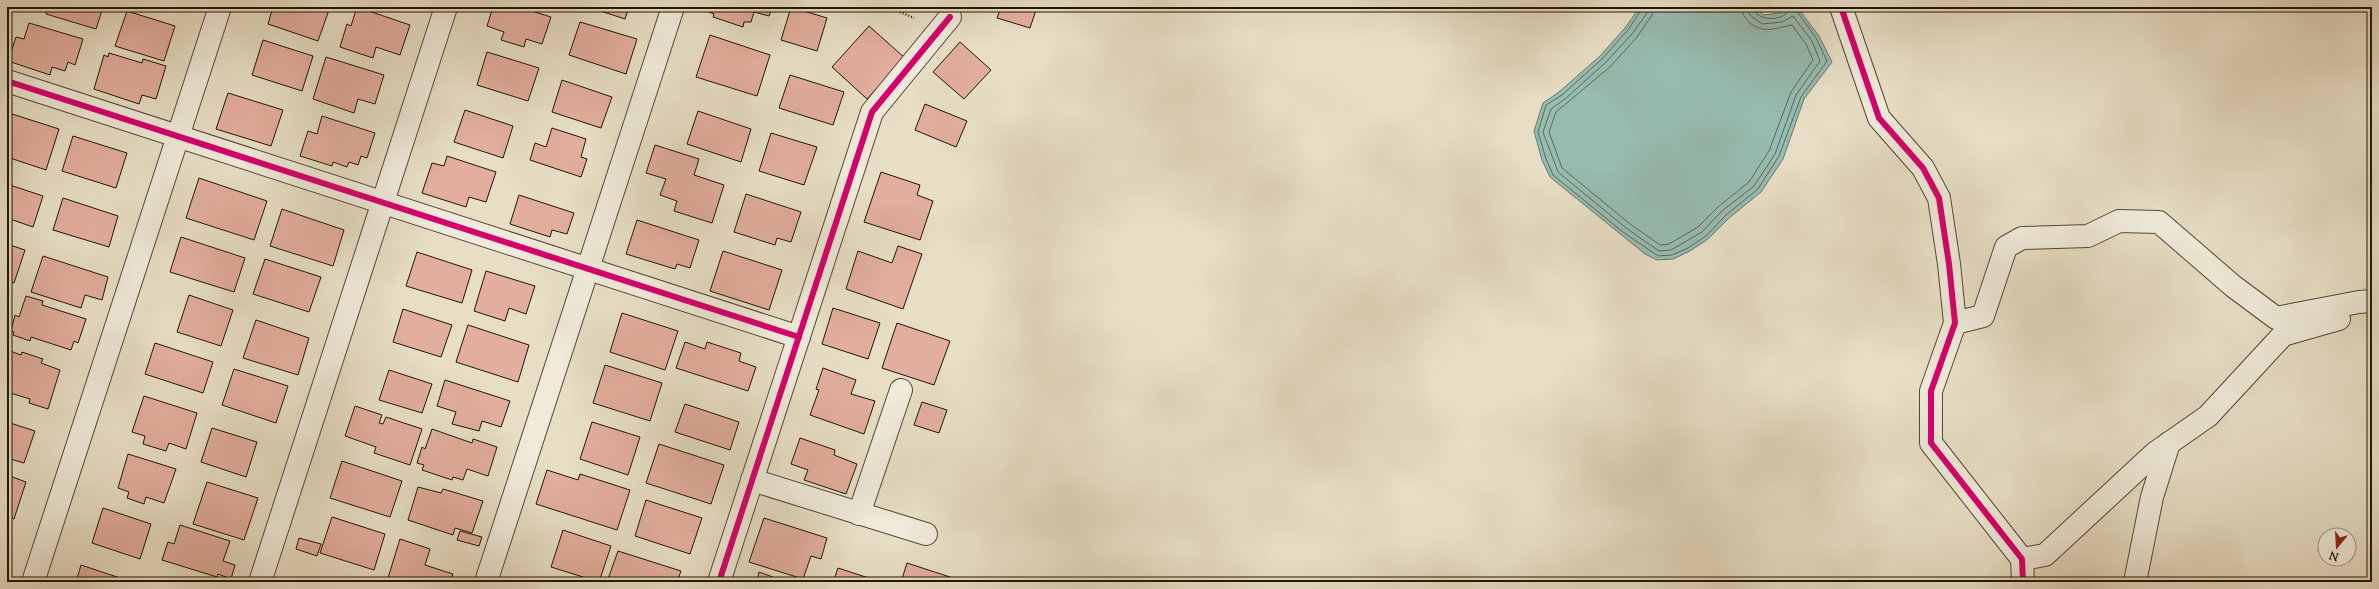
<svg xmlns="http://www.w3.org/2000/svg" width="2379" height="589" font-family="'Sorts Mill Goudy',serif">
<style>
.water{fill:#97bcb1;stroke:#68796c}
.lines{fill:none;stroke-linecap:round;stroke-linejoin:round}
.shore{stroke:#5c685b;stroke-width:1}
.building{fill:#e2ae9d;stroke:#211505}
.minor-casing{stroke:#524735;stroke-width:24}
.path{stroke:#211505;stroke-width:2.5;stroke-dasharray:1 2;stroke-linecap:butt}
.minor{stroke:#efead9;stroke-width:22}
.cycleway-casing{stroke:#efead9;stroke-width:8}
.cycleway{stroke:#d6006c;stroke-width:6}
</style>
<rect width="100%" height="100%" fill="#e7dec5"/>
<filter id="stains"><feTurbulence type="fractalNoise" baseFrequency=".005" numOctaves="4"/><feColorMatrix values="0 0 0 0 .2 0 0 0 0 .09 0 0 0 0 .02 0 0 0 .5 -.17"/></filter>
<radialGradient id="worn" r=".72"><stop offset=".6" stop-color="#630" stop-opacity="0"/><stop offset="1" stop-color="#630" stop-opacity=".3"/></radialGradient>
<polygon class="water" points="1640,7 1755,7 1764,15 1780,13 1788,7 1797,7 1819,36 1832,62 1804,99 1783,159 1761,192 1729,218 1708,239 1690,251 1673,259 1657,260 1645,254 1550,177 1542,160 1534,131 1543,103 1559,92 1600,56 1625,28"/>
<g class="lines">
<g class="shore">
<polyline points="1643,7 1628,30 1602,59 1562,95 1546,105 1538,132 1546,159 1553,175 1623,232 1658,256 1672,255 1688,248 1706,236 1726,215 1758,189 1779,156 1801,97 1827,61 1816,38 1794,7"/>
<polyline points="1648,7 1647,13 1632,34 1606,62 1565,99 1551,109 1543,132 1558,172 1626,228 1659,251 1671,250 1702,232 1722,211 1754,186 1775,154 1796,95 1820,61 1812,41 1793,16 1782,22 1762,24 1750,15 1747,7"/>
<path d="M 1654,7 L 1652,15 L 1637,37 L 1611,66 L 1556,112 L 1549,132 L 1562,168 L 1630,224 L 1660,245 L 1669,244 L 1698,227 L 1718,207 L 1749,182 L 1769,151 L 1791,92 L 1813,60 L 1806,44 L 1792,25 C 1777,27 1765,35 1750,23 C 1745,18 1742,14 1741,7"/>
<path d="M 1753,7 C 1755,23 1788,22 1790,7"/>
</g>
</g>
<g class="building">
<polygon points="48,7 103,7 96,29 46,14"/>
<polygon points="273,7 330,7 318,41 268,24"/>
<polygon points="357,7 410,25 400,55 376,47 373,58 340,47 347,24 351,26"/>
<polygon points="493,7 519,7 551,17 542,44 526,39 524,47 501,40 504,32 487,26"/>
<polygon points="588,7 629,7 625,19"/>
<polygon points="711,7 777,7 775,12 771,11 769,16 754,12 751,22 744,22 743,27 713,17 714,14 709,12"/>
<polygon points="791,7 827,18 817,51 781,40"/>
<polygon points="1001,7 1037,7 1030,28 997,18"/>
<polygon points="127,11 175,26 164,61 115,46"/>
<polygon points="580,22 637,39 626,74 569,55"/>
<polygon points="29,23 83,39 75,65 68,62 65,71 52,67 50,75 8,61 16,37 24,39"/>
<polygon points="869,26 905,58 867,99 832,67"/>
<polygon points="710,35 770,55 757,96 696,77"/>
<polygon points="263,40 313,56 302,91 252,75"/>
<polygon points="960,42 991,70 964,99 933,72"/>
<polygon points="487,52 539,68 528,101 477,85"/>
<polygon points="109,53 142,63 143,59 166,66 156,99 142,95 139,104 94,89 104,55 108,57"/>
<polygon points="326,57 384,75 375,104 358,99 354,113 313,99"/>
<polygon points="790,75 844,92 833,125 779,108"/>
<polygon points="562,80 612,97 601,128 552,112"/>
<polygon points="228,93 283,110 271,146 216,129"/>
<polygon points="925,104 967,121 956,147 915,130"/>
<polygon points="465,110 513,126 503,158 454,142"/>
<polygon points="698,111 751,129 741,162 687,144"/>
<polygon points="12,114 59,129 46,170 7,157 7,129"/>
<polygon points="322,116 375,133 367,158 361,156 358,165 349,162 347,167 333,162 332,166 300,156 308,131 317,134"/>
<polygon points="552,128 586,139 581,157 587,159 581,177 530,160 535,143 546,147"/>
<polygon points="771,133 817,147 804,185 759,171"/>
<polygon points="73,136 127,153 116,188 62,171"/>
<polygon points="655,145 699,159 694,175 724,185 712,223 674,211 677,201 660,195 666,179 646,173"/>
<polygon points="447,156 496,172 486,202 469,197 466,207 422,193 432,163 444,166"/>
<polygon points="881,172 920,185 917,195 933,201 920,240 864,222"/>
<polygon points="199,178 267,201 254,240 186,218"/>
<polygon points="7,184 43,196 33,227 7,218"/>
<polygon points="746,194 801,212 791,242 777,238 775,245 734,232"/>
<polygon points="519,195 574,213 567,234 552,230 550,237 510,224"/>
<polygon points="63,198 118,216 109,247 53,230"/>
<polygon points="282,209 344,230 333,266 270,246"/>
<polygon points="637,220 699,240 690,268 677,264 675,269 626,254"/>
<polygon points="181,237 245,258 234,292 170,272"/>
<polygon points="7,244 25,250 14,283 7,281"/>
<polygon points="898,246 922,254 903,309 846,289 858,251 892,263"/>
<polygon points="723,251 782,270 769,310 710,291"/>
<polygon points="417,252 472,270 462,303 406,286"/>
<polygon points="43,256 108,277 102,300 85,295 81,308 31,292"/>
<polygon points="265,259 321,277 309,312 253,294"/>
<polygon points="486,271 535,286 526,314 509,308 505,321 474,311"/>
<polygon points="189,295 233,310 221,346 177,332"/>
<polygon points="26,296 43,301 42,305 86,319 78,343 74,341 71,350 31,337 30,341 13,335 14,332 11,331 15,315 19,317"/>
<polygon points="7,297 9,298 8,303 11,304 7,315"/>
<polygon points="833,308 880,323 868,359 822,344"/>
<polygon points="403,309 452,325 441,357 393,342"/>
<polygon points="622,313 678,331 665,370 610,352"/>
<polygon points="256,320 309,338 298,375 243,358"/>
<polygon points="897,323 950,341 934,385 882,368"/>
<polygon points="468,325 529,345 518,382 456,362"/>
<polygon points="685,342 705,349 707,342 741,353 739,361 756,367 748,391 676,368"/>
<polygon points="155,343 213,362 203,393 145,374"/>
<polygon points="10,351 21,355 22,352 43,359 41,363 60,370 48,409 29,403 30,399 7,392 7,357"/>
<polygon points="605,365 662,383 650,421 593,403"/>
<polygon points="823,368 856,380 851,394 875,401 864,434 810,415 819,390 816,389"/>
<polygon points="234,369 288,386 276,423 222,405"/>
<polygon points="389,370 432,384 422,413 379,400"/>
<polygon points="445,380 510,401 501,427 482,421 479,431 452,424 456,412 437,406"/>
<polygon points="144,396 197,413 186,449 169,443 166,451 143,444 145,436 132,432"/>
<polygon points="922,402 947,410 939,433 914,425"/>
<polygon points="685,404 739,422 730,450 675,432"/>
<polygon points="355,406 382,415 379,423 383,424 386,417 422,429 410,465 374,453 376,447 345,436"/>
<polygon points="7,422 35,431 24,463 7,458"/>
<polygon points="592,422 640,437 628,475 580,459"/>
<polygon points="212,428 257,442 246,477 201,462"/>
<polygon points="432,429 472,443 473,439 497,447 488,476 467,469 463,480 453,477 452,480 422,470 424,465 417,463 422,447 425,449"/>
<polygon points="800,438 835,450 834,455 857,464 846,494 804,480 808,470 791,464"/>
<polygon points="659,444 724,465 711,504 646,483"/>
<polygon points="128,454 176,469 164,503 146,497 144,504 127,498 129,492 118,488"/>
<polygon points="342,461 402,481 390,517 330,498"/>
<polygon points="547,470 578,480 580,474 630,490 617,530 536,504"/>
<polygon points="7,475 26,482 14,519 7,517"/>
<polygon points="207,482 258,498 244,540 193,524"/>
<polygon points="418,487 441,493 443,489 483,501 472,533 455,528 453,535 408,520"/>
<polygon points="646,500 702,518 690,554 635,536"/>
<polygon points="103,508 151,524 140,559 92,543"/>
<polygon points="332,517 385,534 374,570 320,553"/>
<polygon points="764,518 827,538 821,559 811,556 803,579 749,562"/>
<polygon points="180,525 230,541 223,561 235,565 231,579 218,574 217,577 162,560 168,542 174,544"/>
<polygon points="563,530 611,546 599,582 551,567"/>
<polygon points="460,531 482,537 479,546 457,540"/>
<polygon points="299,538 321,544 317,556 296,549"/>
<polygon points="400,539 430,549 425,565 453,574 450,582 400,582 388,578"/>
<polygon points="618,551 681,571 677,582 607,582"/>
<polygon points="907,563 950,577 948,582 901,582"/>
<polygon points="81,565 129,581 129,582 76,582"/>
<polygon points="838,568 881,582 833,582"/>
<polygon points="759,572 773,577 772,582 757,581"/>
</g>
<g class="lines">
<defs>
<g id="minor">
<polyline points="1841,7 1879,118 1923,168 1939,198 1949,264 1955,323 1931,391 1931,443 2022,559 2023,582"/>
<polyline points="7,81 799,337"/>
<polyline points="1955,323 1983,316 2006,247 2022,238 2088,236 2119,221 2159,222 2233,286 2276,318 2359,302 2372,301"/>
<polyline points="752,480 926,534"/>
<polyline points="859,514 901,390"/>
<polyline points="2022,559 2045,555 2155,453 2208,416 2283,335 2339,319"/>
<polyline points="33,582 220,7"/>
<polyline points="260,582 446,7"/>
<polyline points="486,582 673,7"/>
<polyline points="719,582 872,112 950,17"/>
<polyline points="2135,582 2152,497 2169,443"/>
</g>
</defs>
<use href="#minor" class="minor-casing"/>
<polyline class="path" points="889,7 914,18"/>
<use href="#minor" class="minor"/>
<defs>
<g id="cycleway">
<polyline points="1841,7 1879,118 1923,168 1939,198 1949,264 1955,323 1931,391 1931,443 2022,559 2023,582"/>
<polyline points="7,81 799,337"/>
<polyline points="719,582 872,112 950,17"/>
</g>
</defs>
<use href="#cycleway" class="cycleway-casing"/>
<use href="#cycleway" class="cycleway"/>
</g>
<rect width="2379" height="589" fill="none" stroke="#e7dec5" stroke-width="24"/>
<rect x="8" y="8" width="2363" height="573" fill="none" stroke="#211505" stroke-width="2"/>
<rect x="12" y="12" width="2355" height="565" fill="none" stroke="#211505"/>
<g transform="translate(2337 547) rotate(198)"><circle r="19" fill="#efead9" stroke="#9d9584"/>
<path d="M0-3L7 15L0 10L-7 15Z" fill="#8f2418"/>
<text y="-6" font-size="11" font-weight="bold" text-anchor="middle" fill="#211505">N</text>
</g>
<rect width="100%" height="100%" filter="url(#stains)"/>
<rect width="100%" height="100%" fill="url(#worn)"/>
</svg>
